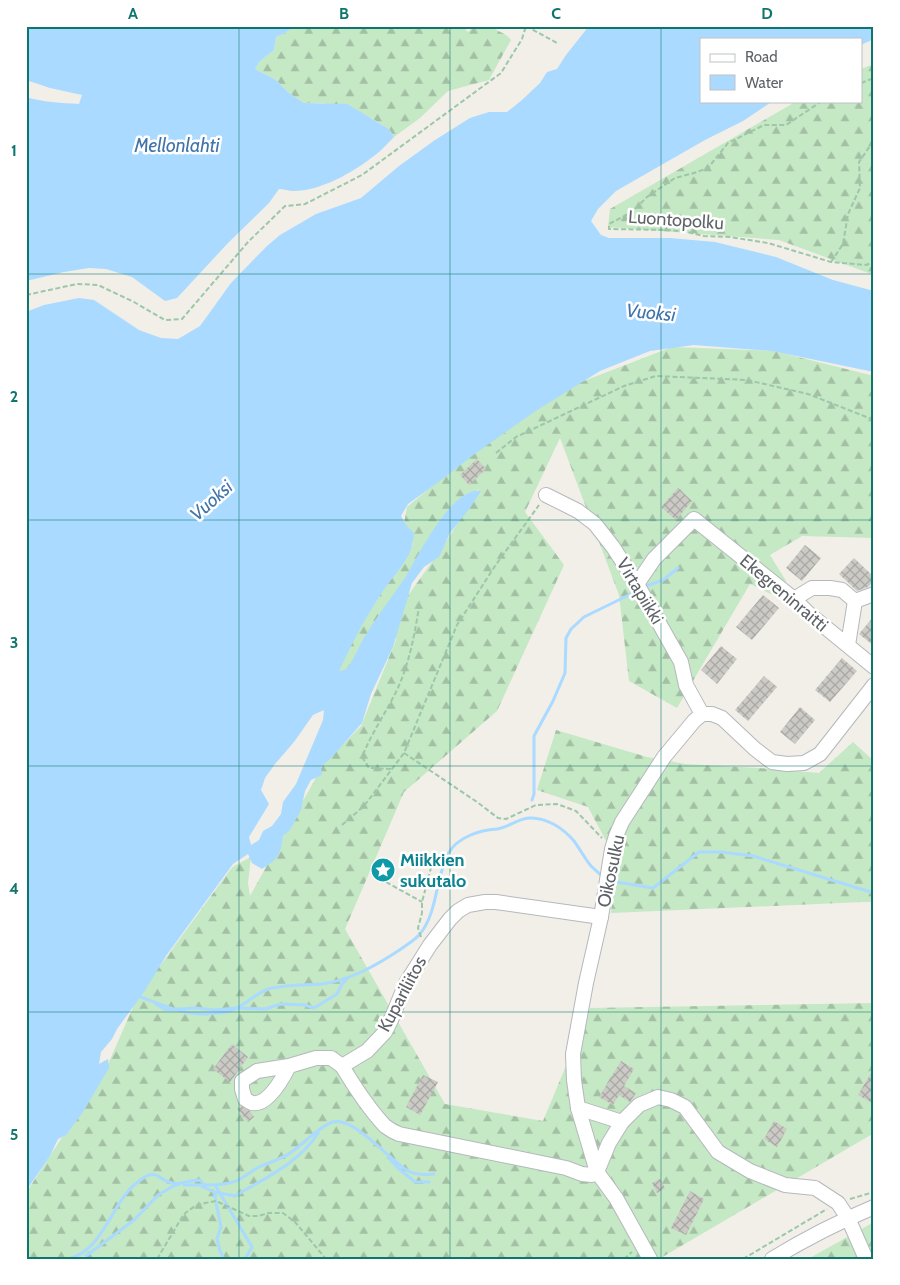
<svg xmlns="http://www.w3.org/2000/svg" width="900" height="1285" font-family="Cabin,sans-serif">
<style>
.forest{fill:url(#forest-firs)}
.water{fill:#aadaff;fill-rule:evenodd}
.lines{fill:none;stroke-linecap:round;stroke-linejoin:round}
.stream{stroke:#aadaff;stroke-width:3}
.building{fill:url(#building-cross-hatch)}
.minor-casing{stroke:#b5b8bc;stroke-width:16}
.path{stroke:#9cc7a9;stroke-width:2;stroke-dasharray:5 2.5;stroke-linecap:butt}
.minor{stroke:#fff;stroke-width:14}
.grid{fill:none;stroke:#0f766e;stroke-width:1;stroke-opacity:0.55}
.labels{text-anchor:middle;stroke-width:5;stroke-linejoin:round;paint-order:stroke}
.street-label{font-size:18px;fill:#5f6368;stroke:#fff}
.culture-label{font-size:18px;font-weight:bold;fill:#0d838f;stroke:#fff;text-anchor:start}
.water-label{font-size:19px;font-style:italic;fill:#4174aa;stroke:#fff}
.neatline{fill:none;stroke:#0f766e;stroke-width:2}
.grid-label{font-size:16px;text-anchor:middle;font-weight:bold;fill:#0f766e}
</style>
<defs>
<pattern id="forest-firs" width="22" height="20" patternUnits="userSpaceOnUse" patternTransform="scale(1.25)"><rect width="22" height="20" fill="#c5e8c5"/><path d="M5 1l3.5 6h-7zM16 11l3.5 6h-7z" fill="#a3c0a4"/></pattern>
<pattern id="building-cross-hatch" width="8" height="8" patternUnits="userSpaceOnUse" patternTransform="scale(1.25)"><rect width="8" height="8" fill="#cccac5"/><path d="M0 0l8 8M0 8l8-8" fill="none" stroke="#a9a8a4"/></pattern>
</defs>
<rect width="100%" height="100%" fill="#f1efe8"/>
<g class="forest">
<path d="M 295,26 L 462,26 L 468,32 L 475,26 L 492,26 C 500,34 504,31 511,40 L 489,80 L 448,91 L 420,118 L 394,137 L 389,129 L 371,118 L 323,103 L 304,103 L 289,93 L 276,80 L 255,69 L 260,61 L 274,50 L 276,37 L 285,33 Z"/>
<polygon points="874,64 874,275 779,240 608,227 610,209 797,101 861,101 861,69"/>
<polygon points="672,347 774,351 874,376 874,538 802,536 770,555 786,581 777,597 750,584 677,708 629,681 619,595 560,438 525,512 564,565 497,711 404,792 345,929 445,1104 543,1121 590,1008 874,1003 874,1133 659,1259 83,1259 85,1256 77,1259 26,1259 26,1193 105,1071 138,996 230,870 234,866 251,857 248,883 250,896 323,765 361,726 396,640 396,626 402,604 444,545 479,489 465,498 342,682 333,682 348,644 413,544 404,524 407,507 465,459 531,411 576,384"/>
<polygon points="556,730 647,757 685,764 758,768 819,773 853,742 874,761 874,902 862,902 611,913 615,858 588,807 537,790"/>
<polygon points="874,1222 874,1259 808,1259"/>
</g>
<g class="water">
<path d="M 26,26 L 295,26 L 285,33 L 276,37 L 274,50 L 260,61 L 255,69 L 276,80 L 289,93 L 304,103 L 347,104 L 389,129 L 394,137 C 387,144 381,151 374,156 C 352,173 319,192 291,191 C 287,190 283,189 279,189 L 269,203 L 228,243 L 177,298 L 165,301 L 132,277 L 106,269 L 89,268 L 64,272 L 26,281 L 26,97 C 43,102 61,103 79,104 L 82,95 L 50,88 L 26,80 Z"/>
<path d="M 589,26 L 874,26 L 874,39 L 861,45 L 861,39 L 701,39 L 701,101 L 773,101 L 743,121 L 705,140 L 616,191 L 598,209 L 591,221 L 601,235 L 609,238 L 670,238 L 715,242 L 776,257 L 833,280 L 874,291 L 874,372 L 772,351 L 694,345 L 650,351 L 600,371 L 534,412 L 476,453 L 440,481 L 408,504 L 401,516 L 406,525 L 414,533 C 413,541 412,549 408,556 C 401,569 389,581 381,594 C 365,618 351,645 339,671 C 341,671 344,670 346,669 C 353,663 361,641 367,633 C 379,613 394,595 406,576 C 418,556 453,485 481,491 L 470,508 L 450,533 L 439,557 L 424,567 L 412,583 L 393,647 L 371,694 L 362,723 L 332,757 L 321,767 L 322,775 L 311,780 L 305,791 L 301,810 L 290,830 L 283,836 C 280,856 279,858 262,869 L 252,863 L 248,854 L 233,864 L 166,956 L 144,992 L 117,1029 L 112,1039 L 101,1052 L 99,1064 L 108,1059 L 109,1068 L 83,1112 L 66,1135 L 58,1139 L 50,1156 L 26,1191 L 26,312 L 44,305 L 79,298 L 94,300 L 139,330 L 161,338 L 178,339 L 200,326 L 231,283 L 267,246 L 280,235 L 316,214 L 361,198 L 399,166 L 435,140 L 470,118 L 489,112 L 507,112 L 522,100 L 540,83 L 547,72 L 557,69 L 566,55 ZM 324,710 L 323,720 L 296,784 L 283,802 L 281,814 L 272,826 L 263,831 L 259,840 L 251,845 L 249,837 L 269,804 L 261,790 L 265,778 L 275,764 L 294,742 L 313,715 Z"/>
</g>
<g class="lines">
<g class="stream">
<polyline points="646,586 663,580 678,568"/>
<polyline points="532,800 534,794 534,736 553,701 565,673 566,638 571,629 584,617 633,593"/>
<polyline points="611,881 653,888 699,852 721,852 753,856 874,893"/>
<path d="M 138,996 C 160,1004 183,1015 207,1014 C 215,1013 226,1013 233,1010 C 245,1005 254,995 266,990 C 281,984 305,986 322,984 C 351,980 377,965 401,949 C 407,944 414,941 419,935 C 438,913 435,879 448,854 C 457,837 480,830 497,829 C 509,827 517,819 529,818 C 546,817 563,828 574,841 C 580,849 585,859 591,866 C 595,870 599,873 603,877"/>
<polyline points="156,1004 166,1010 195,1008 215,1010 236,1008 265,1009 281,1004 305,1005 314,1008 337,994 342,984 348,978"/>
<polyline points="389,1158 398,1168 415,1182 429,1182"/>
<path d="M 184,1185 L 199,1185 L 214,1192 L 235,1196 C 265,1178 299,1163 318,1133"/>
<polyline points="215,1185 252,1247 245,1259"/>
<polyline points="214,1192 221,1227 217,1239 220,1251 224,1259"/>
<polyline points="86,1256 134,1220 158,1195 175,1185 178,1185"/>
<path d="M 68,1259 C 105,1250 111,1201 139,1181 C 142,1179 146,1176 149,1175 C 157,1173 160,1178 166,1181 C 180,1187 187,1180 200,1180 L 204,1185 C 215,1185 229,1185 238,1180 C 246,1176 253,1170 261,1166 C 272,1162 284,1158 293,1151 C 303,1144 321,1125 333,1122 C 354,1116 389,1160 408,1171 C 416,1175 426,1175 434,1174"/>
</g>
</g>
<g class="building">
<polygon points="477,459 486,469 469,485 460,475"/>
<polygon points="678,488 692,501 676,520 661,507"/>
<polygon points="805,545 821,558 802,581 786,568"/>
<polygon points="854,558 874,577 874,581 868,587 857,591 839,574"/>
<polygon points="763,595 779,608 752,640 736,627"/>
<polygon points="874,616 874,646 859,634"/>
<polygon points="721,646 737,659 717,684 701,670"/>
<polygon points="842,658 857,671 830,702 815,690"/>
<polygon points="764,676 777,687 748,721 735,710"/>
<polygon points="800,707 815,720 795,744 780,732"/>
<polygon points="232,1044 248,1057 230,1082 213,1069"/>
<polygon points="621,1061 634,1069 624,1086 636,1093 630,1102 619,1095 613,1105 599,1097"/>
<polygon points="874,1068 874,1104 858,1095"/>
<polygon points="423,1075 438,1082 420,1115 406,1107"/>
<polygon points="241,1106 250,1111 254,1117 248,1122 237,1109"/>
<polygon points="774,1121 787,1129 777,1147 764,1139"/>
<polygon points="660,1179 665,1188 657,1193 652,1183"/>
<polygon points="690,1191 704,1199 686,1235 671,1228"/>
</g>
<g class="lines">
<defs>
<g id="minor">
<polyline points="546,495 578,511 595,524 613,547 637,584 681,662 686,685 702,714"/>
<polyline points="637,584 654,559 694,519 794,599 808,613 874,667"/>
<polyline points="794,599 812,588 830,588 842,590 855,601"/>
<polyline points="848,645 855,601 874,594"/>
<path d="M 289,1066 C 283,1078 268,1106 252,1103 C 249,1102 247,1100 245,1099 L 242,1089 L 242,1081 L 257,1071 L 289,1066 L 316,1058 L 331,1058 L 342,1066 L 367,1051 L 385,1032 L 391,1020 L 406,983 L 413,972 L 430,945 L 450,919 L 458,911 L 468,905 L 485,902 L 496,902 L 601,917"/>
<path d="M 342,1066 C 354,1086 369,1109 385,1126 C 389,1129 394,1132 399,1134 L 566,1168 L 582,1174 L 592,1175 L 597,1172 L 609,1143 L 622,1122 L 639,1105 L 658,1097 L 671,1100 L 685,1107 L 718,1152 L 750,1171 L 785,1185 L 815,1188 L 838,1203 L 848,1218 L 866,1259"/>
<polyline points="578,1108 622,1122"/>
<polyline points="650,1259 616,1198 597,1172 578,1108 574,1080 573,1054 586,983 601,917 612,849 616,836 622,822 664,757 694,721 702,714 712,714 722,718 755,749 772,762 787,764 804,763 820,754 874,685"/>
<path d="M 772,1259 C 805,1239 838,1222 874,1207"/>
</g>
</defs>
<use href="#minor" class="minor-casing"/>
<g class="path">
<polyline points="526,26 557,43"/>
<polyline points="861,83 874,78"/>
<polyline points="822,101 786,125 764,125 728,143 708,168 694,173 675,178 647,197 632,212 609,224 609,229 669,230 687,232 704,236 730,237 768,243 831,262 866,265 874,262"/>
<polyline points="831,262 843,244 848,214 860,188 859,162 874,140"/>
<polyline points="26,295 77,284 98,285 134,302 165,320 182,319 248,242 285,206 305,204 362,175 501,73 522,39 526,26"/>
<polyline points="496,453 516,437 624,386 656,376 747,380 808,394 874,420"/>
<polyline points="404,753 477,802 498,818 506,819 536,805 557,804 576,811 602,838"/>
<path d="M 391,769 L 369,768 L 362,757 C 371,734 385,714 396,692 C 410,663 415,632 420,601"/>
<polyline points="342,825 364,806 404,753 457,625 495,566 539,505"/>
<polyline points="386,882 422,902"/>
<polyline points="421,937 418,928 422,913 422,902 432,864"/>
<polyline points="850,1199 874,1192"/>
<polyline points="157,1259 184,1214 195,1206 205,1203 216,1201 249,1216 258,1216 269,1213 283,1213 295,1222 326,1259"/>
<polyline points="624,1259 632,1252"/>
<polyline points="743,1259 827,1209"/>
</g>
<use href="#minor" class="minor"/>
</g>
<path class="grid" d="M 239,26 L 239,1259M 450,26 L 450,1259M 661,26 L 661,1259M 26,274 L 874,274M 26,520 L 874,520M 26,766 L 874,766M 26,1012 L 874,1012"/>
<defs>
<symbol id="sight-disc" viewBox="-11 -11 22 22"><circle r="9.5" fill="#0f9aa8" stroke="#fff"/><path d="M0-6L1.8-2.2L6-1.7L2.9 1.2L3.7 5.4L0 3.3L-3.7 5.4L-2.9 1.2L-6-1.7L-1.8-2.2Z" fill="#fff"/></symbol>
</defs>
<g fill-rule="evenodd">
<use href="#sight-disc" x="369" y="856" width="28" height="28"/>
</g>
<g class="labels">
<g class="street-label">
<text transform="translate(676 220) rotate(4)" y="6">Luontopolku</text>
<text transform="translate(640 591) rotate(59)" y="6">Virtapiikki</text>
<text transform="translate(784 593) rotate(40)" y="6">Ekegreninraitti</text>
<text transform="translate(611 871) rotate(-78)" y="6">Oikosulku</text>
<text transform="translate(402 994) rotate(-62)" y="6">Kupariliitos</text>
</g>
<g class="culture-label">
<text x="400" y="866">Miikkien<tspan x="400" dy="21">sukutalo</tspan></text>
</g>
<g class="water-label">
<text x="177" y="152">Mellonlahti</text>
<text transform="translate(651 312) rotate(5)" y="7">Vuoksi</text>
<text transform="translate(211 500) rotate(-42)" y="7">Vuoksi</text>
</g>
</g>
<rect width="900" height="1285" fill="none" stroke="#ffffff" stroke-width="55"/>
<rect x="700" y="38" width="162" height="65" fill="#ffffff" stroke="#bfc1c3"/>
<rect x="710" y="54" width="25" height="8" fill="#ffffff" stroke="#bfc1c3"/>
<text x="745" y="62" font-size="15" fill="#5f6368">Road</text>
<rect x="710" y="75" width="25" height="15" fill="#aadaff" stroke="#bfc1c3"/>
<text x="745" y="88" font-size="15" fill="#5f6368">Water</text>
<rect x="28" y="28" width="844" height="1230" class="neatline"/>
<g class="grid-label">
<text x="133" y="19">A</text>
<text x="344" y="19">B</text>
<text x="556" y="19">C</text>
<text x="767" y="19">D</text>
<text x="14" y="156">1</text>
<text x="14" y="402">2</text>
<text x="14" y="648">3</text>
<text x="14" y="894">4</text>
<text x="14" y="1140">5</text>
</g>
</svg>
